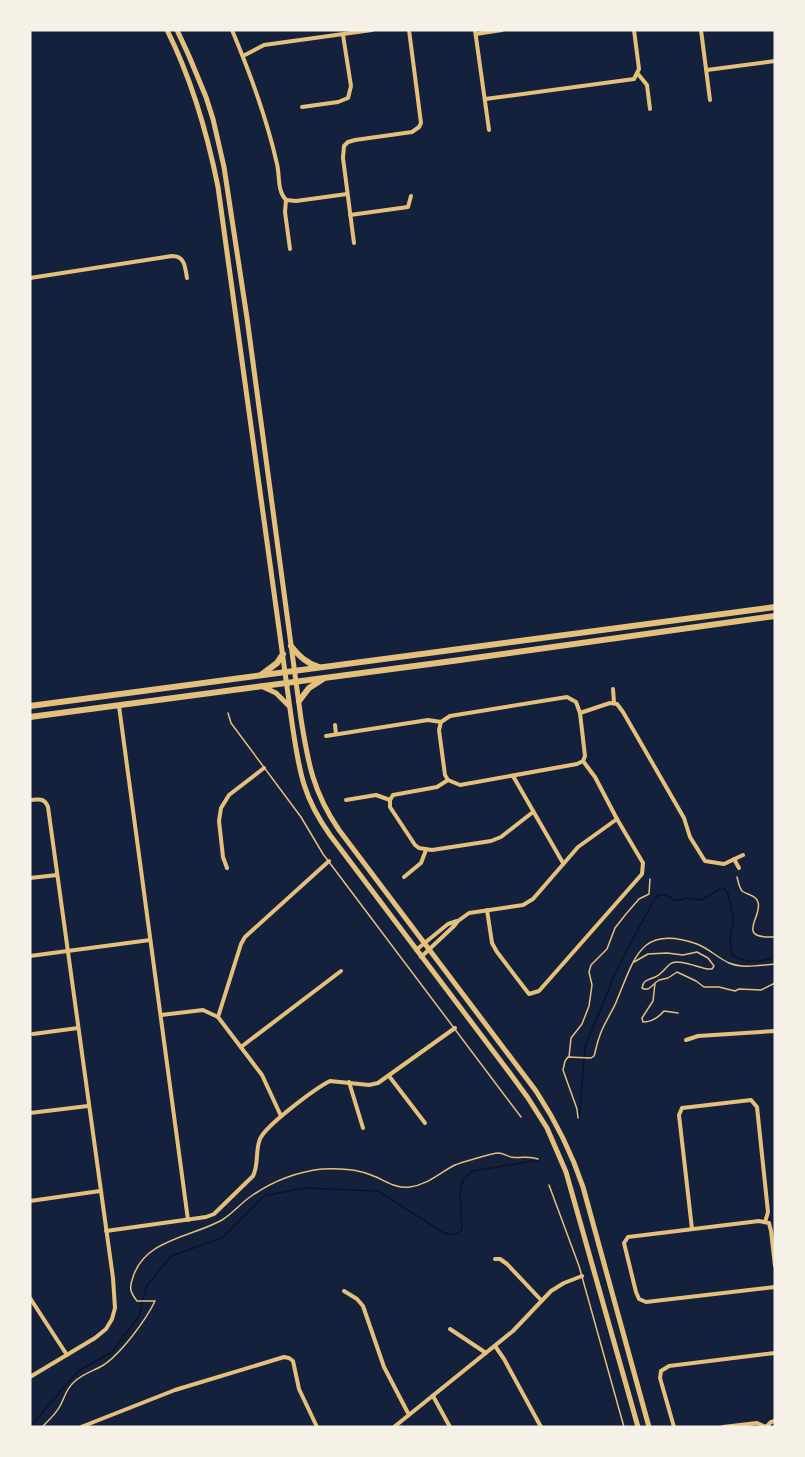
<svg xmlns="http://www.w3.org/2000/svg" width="805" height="1457" font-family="Jost,sans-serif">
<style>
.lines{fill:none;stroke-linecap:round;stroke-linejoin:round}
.stream{stroke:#0b132b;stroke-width:1.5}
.path{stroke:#e5c07b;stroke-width:1.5}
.service{stroke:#e5c07b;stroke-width:1.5}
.minor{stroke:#e5c07b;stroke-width:4}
.secondary{stroke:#e5c07b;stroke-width:5}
.trunk{stroke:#e5c07b;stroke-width:6}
</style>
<rect width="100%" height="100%" fill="#14213d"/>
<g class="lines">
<g class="stream">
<path d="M 579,1119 L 585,1047 L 617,969 L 655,898 L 659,895 L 666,895 L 675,900 L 680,900 L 686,898 L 700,900 L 705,898 L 721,888 L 725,889 L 728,894 L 733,915 L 733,924 L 730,939 L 732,955 C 745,964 761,962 775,957"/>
<path d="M 30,1427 L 78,1371 L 112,1352 L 139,1316 L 146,1287 L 171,1256 L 222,1238 L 264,1196 L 304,1188 L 378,1191 L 444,1233 C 451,1235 456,1235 462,1230 L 460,1189 L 464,1178 L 473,1171 L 539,1160"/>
</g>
<g class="path">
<path d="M 737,877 C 738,881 739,887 742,891 C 747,895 756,895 758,902 C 763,917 734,939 775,937"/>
<path d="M 634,962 L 648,954 L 667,953 L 683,955 L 697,952 L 708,958 L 714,966 L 712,969 L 708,969 C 699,968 678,958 670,964 C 665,968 662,974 655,977 C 648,980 643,980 642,988 C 647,991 650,988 654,984"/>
<path d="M 678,1013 L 664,1011 C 658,1018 652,1022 643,1022 L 642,1018 L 653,1001 L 655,983 L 659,980 L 668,978 L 677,972 L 696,981 L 704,987 L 719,987 L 735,991 L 739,989 L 761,990 L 775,983"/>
<polyline points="569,1057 571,1038 582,1024 589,1006 592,985 589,972 591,965 607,949 615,928 626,914 639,899 649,894 650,879"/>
<path d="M 578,1118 L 577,1109 L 563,1070 L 565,1061 L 568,1057 L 591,1058 L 594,1056 C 596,1050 597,1043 599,1038 C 603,1024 612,1013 617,1000 C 635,957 641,924 697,944 C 708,948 718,958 729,963 C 744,969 760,965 775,964"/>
<path d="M 42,1427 C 48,1421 56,1414 60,1406 C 65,1397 66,1389 74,1382 C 82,1374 93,1371 102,1366 C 120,1355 146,1320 155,1301 L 137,1301 C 130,1292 129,1288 133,1277 C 145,1239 192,1237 222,1220 C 233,1213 240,1204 250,1197 C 271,1182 296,1172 322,1169 C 338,1168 357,1169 371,1175 C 385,1180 395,1189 410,1187 C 427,1185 439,1173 455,1165 C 460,1163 493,1153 498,1153 C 503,1153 507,1156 511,1157 C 521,1159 527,1155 538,1159"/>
</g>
<g class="service">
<polyline points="228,713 231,723 301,817 323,854 521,1117"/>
<polyline points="549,1185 579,1266 624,1427"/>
</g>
<g class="minor">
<path d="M 232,30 C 250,73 267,119 277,164 C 280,176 277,191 286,200"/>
<polyline points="475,30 489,130"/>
<polyline points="701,30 710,100"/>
<polyline points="476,34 502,30"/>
<polyline points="243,56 264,45 372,30"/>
<polyline points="707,70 775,61"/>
<polyline points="638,74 647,85 650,109"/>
<polyline points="485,99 634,79 639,69 634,30"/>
<polyline points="302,107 338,102 348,98 351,86 343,35"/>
<polyline points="286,200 296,201 347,194"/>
<polyline points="286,200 285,212 290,249"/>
<polyline points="350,215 408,207 411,196"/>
<polyline points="354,243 343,158 344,146 348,142 355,140 412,132 419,127 421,123 409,30"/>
<path d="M 30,278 L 172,256 C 185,256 185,267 187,278"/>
<polyline points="613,689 614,703"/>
<polygon points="567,697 576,702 580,713 585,756 583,761 577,764 460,785 448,780 445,775 439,730 441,722 450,716"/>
<polyline points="119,706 188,1220"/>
<polyline points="580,713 610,703 617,704 623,712 684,818 690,837 705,861 724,864 743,855"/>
<polyline points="335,725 336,734"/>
<polyline points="326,736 428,720 441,722"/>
<polyline points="513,776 563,863"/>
<polyline points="448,780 437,787 393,795 390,800 390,807 415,845 419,848 432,850 491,841 501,837 533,812"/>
<path d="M 30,800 C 38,799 45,798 48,807 L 113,1278 L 115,1308 L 112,1319 L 106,1329 L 95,1338 L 30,1377"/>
<polyline points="346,800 376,795 390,800"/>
<polyline points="734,859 739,868"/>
<polyline points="227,868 223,857 219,821 221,808 229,795 264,768"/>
<polyline points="404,877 421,863 426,850"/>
<polyline points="30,878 57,875"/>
<polyline points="487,910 492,943 497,952 529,994 539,991 642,874 643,863 617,819 595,777 583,761"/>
<polyline points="416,950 448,924 457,921"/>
<polyline points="30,956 150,940"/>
<polyline points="421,957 454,926 458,921 469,913 523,905 533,899 578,847 617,819"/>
<polyline points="161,1015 203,1010 218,1017"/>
<polyline points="33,1034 78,1028"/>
<polyline points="686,1040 698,1036 775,1031"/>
<polyline points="241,1047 341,971"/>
<polyline points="389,1076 425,1123"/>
<polyline points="349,1082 363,1128"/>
<polyline points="30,1113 88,1106"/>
<polyline points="281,1116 262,1075 218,1017 241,944 245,937 329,861"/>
<polyline points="30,1201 100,1191"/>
<polyline points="692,1229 679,1115 682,1108 751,1100 757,1107 768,1212 765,1222"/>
<path d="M 106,1231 L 206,1217 L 214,1214 L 253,1176 C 259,1164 255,1151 260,1139 C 266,1125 316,1088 330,1081 L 369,1085 L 378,1083 L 455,1028"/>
<polyline points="495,1259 500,1259 507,1264 541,1300"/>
<polyline points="775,1266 771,1231 769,1223 759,1221 628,1237 624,1243 636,1292 639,1299 646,1302 775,1287"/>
<polyline points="344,1291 357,1299 363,1306 384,1367 409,1415"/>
<polyline points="30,1298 67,1355"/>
<polyline points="450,1329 486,1353"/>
<polyline points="495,1346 504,1359 541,1427"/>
<polyline points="433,1396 450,1427"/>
<polyline points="81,1427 175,1390 284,1357 289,1358 293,1361 299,1389 317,1427"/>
<polyline points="394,1427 513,1331 551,1291 564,1283 582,1276"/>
<polyline points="674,1427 660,1378 661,1371 669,1366 775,1353"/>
<polyline points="723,1427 757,1423 766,1427 771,1422 775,1421"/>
</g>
<g class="secondary">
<path d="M 167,30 C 192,80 207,132 218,187 L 292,723 C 299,769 302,796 330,835 L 509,1072 L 528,1098 L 547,1128 L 566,1172 L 638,1427"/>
<path d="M 177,30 L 189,56 L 206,97 L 213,119 L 224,167 L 247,318 L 301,719 C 308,763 313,792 339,830 L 536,1091 C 557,1123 571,1151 583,1187 L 649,1427"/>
<polyline points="261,686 276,693 289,706"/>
</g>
<g class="trunk">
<path d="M 291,646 C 299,656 306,663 319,667"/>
<polyline points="261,675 277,663 283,654"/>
<polyline points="299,701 309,688 323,679"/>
<polyline points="30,706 775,607"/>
<polyline points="30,717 460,660 775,616"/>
</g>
</g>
<rect width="805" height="1457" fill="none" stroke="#f6f1e7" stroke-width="63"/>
</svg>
